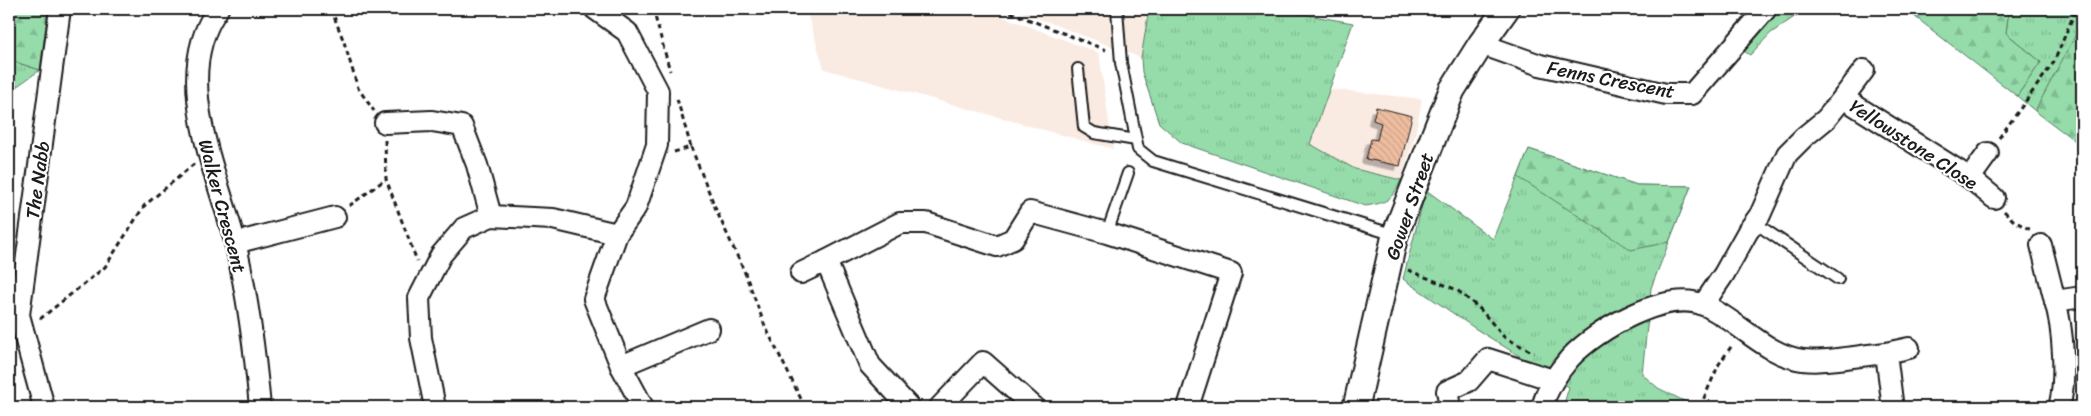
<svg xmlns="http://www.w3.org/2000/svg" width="2091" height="416" font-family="Sriracha,sans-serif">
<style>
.built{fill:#faebe2}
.grass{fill:url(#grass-tufts);stroke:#587c63}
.forest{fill:url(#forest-firs);stroke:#587c63}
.building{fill:url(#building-back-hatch);stroke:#1c1c1c;filter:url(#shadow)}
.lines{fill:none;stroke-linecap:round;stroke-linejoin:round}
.service-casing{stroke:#1c1c1c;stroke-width:14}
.minor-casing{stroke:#1c1c1c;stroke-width:24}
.tertiary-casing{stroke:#1c1c1c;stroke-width:29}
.path{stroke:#1c1c1c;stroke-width:3;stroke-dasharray:5 4;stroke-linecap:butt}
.service{stroke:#fff;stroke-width:10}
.minor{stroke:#fff;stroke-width:20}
.tertiary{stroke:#fff;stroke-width:25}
.labels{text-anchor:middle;stroke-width:4.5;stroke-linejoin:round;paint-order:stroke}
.street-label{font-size:19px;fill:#1c1c1c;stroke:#fff}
</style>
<defs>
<pattern id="grass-tufts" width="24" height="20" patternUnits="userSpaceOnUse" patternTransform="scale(1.25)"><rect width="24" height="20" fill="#95dcaa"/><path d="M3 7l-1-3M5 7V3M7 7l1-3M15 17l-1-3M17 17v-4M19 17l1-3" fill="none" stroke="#80bc92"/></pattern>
<pattern id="forest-firs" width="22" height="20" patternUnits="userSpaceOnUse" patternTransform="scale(1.25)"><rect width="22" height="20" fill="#95dcaa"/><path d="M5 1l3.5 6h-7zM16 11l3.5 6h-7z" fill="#80bc92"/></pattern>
<pattern id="building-back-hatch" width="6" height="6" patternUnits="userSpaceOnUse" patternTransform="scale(1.25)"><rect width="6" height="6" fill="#efbda0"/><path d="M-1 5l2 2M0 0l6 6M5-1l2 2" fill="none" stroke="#cca289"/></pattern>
<filter id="shadow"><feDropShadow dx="-4.5" dy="4.5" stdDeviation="0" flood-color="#0004"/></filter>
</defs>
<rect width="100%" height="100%" fill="#fff"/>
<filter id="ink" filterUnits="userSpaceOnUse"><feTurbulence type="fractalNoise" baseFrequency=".02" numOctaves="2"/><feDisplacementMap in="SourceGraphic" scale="10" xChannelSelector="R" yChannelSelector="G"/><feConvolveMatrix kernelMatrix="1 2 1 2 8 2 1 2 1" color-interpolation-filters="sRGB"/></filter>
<g filter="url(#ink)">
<g class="built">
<polygon points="806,9 983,9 1099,53 1113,149 824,69"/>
<polygon points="1014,9 1149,9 1141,58 1105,44"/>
<polygon points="1329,89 1422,99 1415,136 1401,180 1355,169 1310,144"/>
</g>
<g class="grass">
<path d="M 1149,9 L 1274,9 L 1353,23 L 1310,144 L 1355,169 L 1401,180 C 1392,200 1387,203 1365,206 L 1182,143 L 1159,123 L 1142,72 L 1141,58 Z"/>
<polygon points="1779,9 1806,9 1771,33 1750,55 1742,50"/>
<path d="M 2009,9 L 2082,9 C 2082,36 2049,86 2035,111 L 2017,96 L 2041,62 L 2006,33 Z"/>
<polygon points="9,60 40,70 9,92"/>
<polygon points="1529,149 1637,185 1691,186 1651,288 1642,374 1658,388 1696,407 1563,407 1569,387 1476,329 1403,279 1426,190 1493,239"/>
</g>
<g class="forest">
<polygon points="9,9 48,9 40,70 9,60"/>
<polygon points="1905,9 2009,9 2006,33 2041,62 2017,96"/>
<polygon points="2082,16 2082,146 2035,111 2075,36"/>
<polygon points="1529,149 1637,185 1691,186 1669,242 1631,250 1518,177"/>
</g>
<polygon class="building" points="1376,107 1412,116 1400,166 1366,159 1371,139 1377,140 1381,123 1373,120"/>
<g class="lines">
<defs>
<g id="service">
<polyline points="1117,9 1121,63 1138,149 1153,161 1395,235"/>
<polyline points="1078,69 1084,127 1094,133 1136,140"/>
<polyline points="1755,223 1838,279"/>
<polyline points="1107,233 1128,173"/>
</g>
<g id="minor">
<path d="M 218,9 C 170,75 217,172 235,242 C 248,297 255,352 260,407"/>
<polyline points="595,9 627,32 658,91 657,145 636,207 617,234 594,299 621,366 643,407"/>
<polyline points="1481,44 1540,65 1666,94 1692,94 1766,9"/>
<polyline points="1843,98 1864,70"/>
<polyline points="385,123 432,121 462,126 477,165 491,216"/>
<polyline points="1970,178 1988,153"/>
<polyline points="235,243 335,217"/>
<polyline points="2041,245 2055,301 2082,297"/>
<polyline points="826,261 900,223 926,223 997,246 1013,239 1030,212 1107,233 1231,273 1188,407"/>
<polyline points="801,273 826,261 870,365 909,407"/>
<path d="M 2055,301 C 2063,328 2067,380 2059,407"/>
<polyline points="1703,305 1724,274 1748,231 1760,215 1787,154 1804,137 1826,119 1843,98 1970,178 1994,198"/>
<polyline points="1886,353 1909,348"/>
<polyline points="621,366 709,329"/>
<polyline points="44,407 19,315 60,9"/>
<polyline points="435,407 421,338 419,298 441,255 464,228 491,216 553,219 617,234"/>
<polyline points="940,407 983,362 1034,407"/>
<polyline points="1450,407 1447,391 1469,381 1488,359 1553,380"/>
<path d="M 1542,407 C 1547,389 1557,373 1570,358 C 1596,330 1666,289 1704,305 C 1738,320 1765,355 1803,360 C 1826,363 1862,355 1886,353 L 1892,401"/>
</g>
<polyline id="tertiary" points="1356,407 1395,235 1452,90 1481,44 1506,9"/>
</defs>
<use href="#service" class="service-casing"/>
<use href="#minor" class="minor-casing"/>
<use href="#tertiary" class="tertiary-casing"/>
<g class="path">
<polyline points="331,9 344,42 358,88 374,111"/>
<polyline points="653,9 670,71"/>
<polyline points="1002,9 1106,50"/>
<polyline points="1999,138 2054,62 2076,9"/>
<polyline points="385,140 386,179 417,261"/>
<polyline points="691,147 717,212 745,273 765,326 805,407"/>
<polyline points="674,152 691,147 677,99"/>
<polyline points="349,206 386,179"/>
<polyline points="2004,211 2014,221 2031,230"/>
<polyline points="1408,270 1457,290 1480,309 1504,337 1534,353"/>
<polyline points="40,319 105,267 144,206 194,164"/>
<polyline points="1700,407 1719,364 1733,344"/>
</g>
<use href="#service" class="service"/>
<use href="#minor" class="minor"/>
<use href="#tertiary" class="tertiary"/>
</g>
</g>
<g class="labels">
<g class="street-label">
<text transform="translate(1611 79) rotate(11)" y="7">Fenns Crescent</text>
<text transform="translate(1914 144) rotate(33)" y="7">Yellowstone Close</text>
<text transform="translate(37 180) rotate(-82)" y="7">The Nabb</text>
<text transform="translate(223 206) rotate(75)" y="7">Walker Crescent</text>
<text transform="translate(1409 206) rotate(-71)" y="7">Gower Street</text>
</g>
</g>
<rect width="2091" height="416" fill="none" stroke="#fff" stroke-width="30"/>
<rect x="15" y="15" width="2061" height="386" fill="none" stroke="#1c1c1c" stroke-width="2" filter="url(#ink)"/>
</svg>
